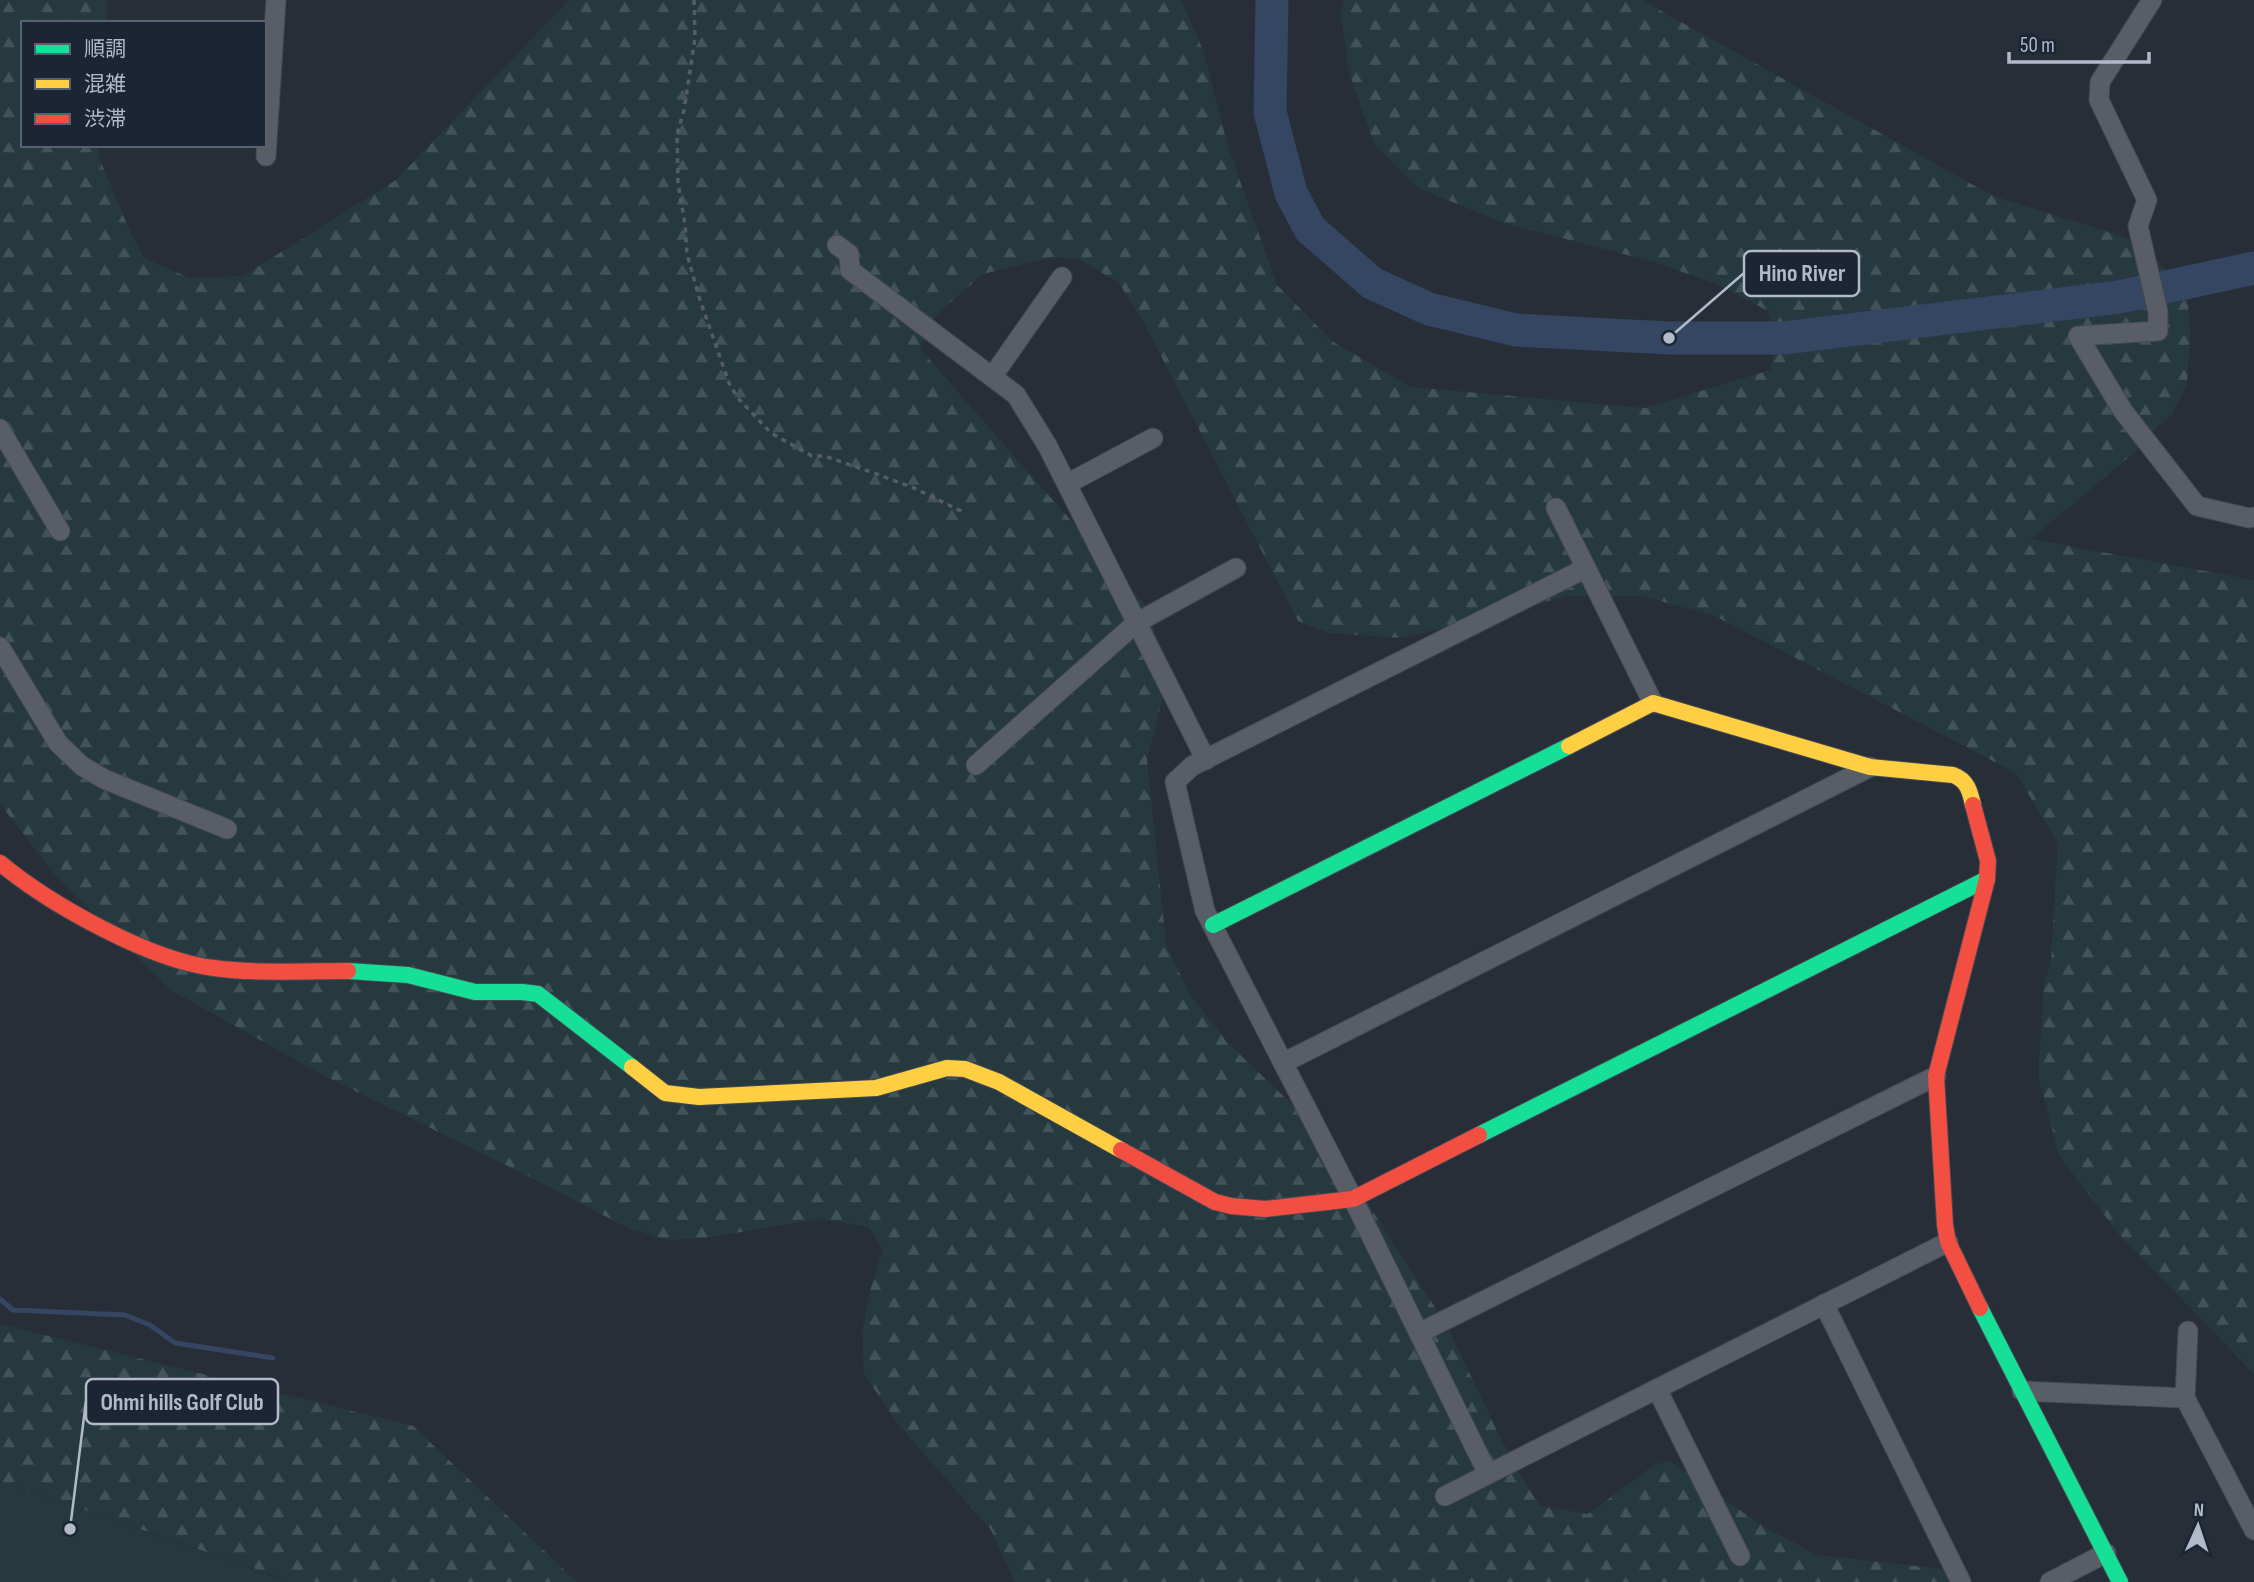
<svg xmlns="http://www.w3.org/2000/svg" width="2254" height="1582" font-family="'Sofia Sans Condensed','Noto Sans JP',sans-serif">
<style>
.grass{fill:#25393e}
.forest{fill:url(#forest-firs)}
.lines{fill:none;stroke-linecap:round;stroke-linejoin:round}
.stream{stroke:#344662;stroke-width:5}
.river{stroke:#344662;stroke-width:33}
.street-casing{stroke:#454951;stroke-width:21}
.fast-casing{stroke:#454951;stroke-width:18}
.slow-casing{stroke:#454951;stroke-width:18}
.jam-casing{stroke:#454951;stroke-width:18}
.path{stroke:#575c63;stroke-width:3.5;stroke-dasharray:5 5;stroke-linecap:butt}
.street{stroke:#595e66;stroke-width:19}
.fast{stroke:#16e098;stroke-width:16}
.slow{stroke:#ffcf43;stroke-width:16}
.jam{stroke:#f24e42;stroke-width:16}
.leader{fill:none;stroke:#b2bac9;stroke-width:2.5}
.callout-dot{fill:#b2bac9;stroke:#1c2533;stroke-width:2.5}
.callout{fill:#1c2533;stroke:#b2bac9;stroke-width:2.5}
.callout-label{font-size:24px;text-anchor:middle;font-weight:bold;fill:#b2bac9}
</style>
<defs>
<pattern id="forest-firs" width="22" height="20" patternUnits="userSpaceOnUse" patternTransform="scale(1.75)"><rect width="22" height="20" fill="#25393e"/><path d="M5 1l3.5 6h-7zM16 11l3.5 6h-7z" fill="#425459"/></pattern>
</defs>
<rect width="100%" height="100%" fill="#282e38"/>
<polygon class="grass" points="0,1481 279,1578 282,1582 0,1582"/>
<g class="forest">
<polygon points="0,0 107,0 106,23 23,23 23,145 98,145 98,155 128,227 144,258 190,278 243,276 396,180 569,0 1181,0 1203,50 1228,147 1277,285 1332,341 1411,387 1645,408 1770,370 1778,341 1768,311 1717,284 1654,262 1504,223 1418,188 1374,144 1349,72 1341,13 1343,0 1642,0 1993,196 2137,241 2187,291 2190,333 2187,385 2173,413 2154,430 2135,452 2031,539 2254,580 2254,1374 2117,1232 2059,1155 2038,1075 2044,985 2051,960 2058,844 2016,773 1715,616 1642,596 1568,596 1402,638 1329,633 1298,621 1143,321 1119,283 1079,259 1052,257 983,274 933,318 920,349 1146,606 1169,672 1147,760 1166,944 1189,993 1228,1043 1322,1133 1447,1326 1512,1462 1540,1506 1588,1514 1654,1465 1670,1461 1761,1525 1817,1555 1942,1569 1960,1582 1015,1582 991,1530 898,1424 864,1374 862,1332 870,1291 883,1249 868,1227 821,1219 704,1238 667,1240 626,1227 534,1179 319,1073 171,990 57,877 0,804"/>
<polygon points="0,1324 413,1426 577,1582 282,1582 279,1577 0,1481"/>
</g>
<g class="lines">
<polyline class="stream" points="0,1299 13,1310 125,1315 150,1325 175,1343 273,1358"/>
<polyline class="river" points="1272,0 1270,112 1291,193 1310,229 1372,283 1429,309 1516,330 1669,338 1784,338 2119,297 2254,268"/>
<defs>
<g id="street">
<polyline points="2152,0 2100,82 2099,100 2147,200 2138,226 2158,312 2158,331 2078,336 2123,411 2197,506 2249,518 2254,517"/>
<polyline points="266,156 276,0"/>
<polyline points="837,245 849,254 850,270 1016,395 1047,445 1206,760"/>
<polyline points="992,377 1062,277"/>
<polyline points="0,429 60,531"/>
<polyline points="1067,484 1153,438"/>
<polyline points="1556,508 1586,568"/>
<polyline points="0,647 58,743 82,766 104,779 227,829"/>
<polyline points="976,765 1136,623 1236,568"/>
<polyline points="1283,1063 1870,767"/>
<polyline points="1824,1304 1961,1582"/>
<polyline points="1419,1333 1936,1076"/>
<polyline points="1657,1389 1740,1556"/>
<polyline points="2022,1391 2185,1398 2254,1530"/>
<polyline points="2185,1398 2188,1331"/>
<polyline points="1488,1474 1353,1199 1205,911 1175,782 1192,766 1586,568 1653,703"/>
<polyline points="1445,1496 1948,1242"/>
<polyline points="2050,1582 2106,1553"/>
</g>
<g id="fast">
<polyline points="1213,925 1569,746"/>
<polyline points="348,971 408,975 475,992 522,992 538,994 632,1067"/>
<polyline points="1479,1135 1987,879"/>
<polyline points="1980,1308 2120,1582"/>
</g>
<g id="slow">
<path d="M 1569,746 L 1653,703 L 1870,767 L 1953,775 C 1967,780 1970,791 1973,805"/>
<polyline points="632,1067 665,1093 699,1097 876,1088 947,1068 965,1069 999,1082 1121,1150"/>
</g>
<g id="jam">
<polyline points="1973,805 1988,861 1987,879 1936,1076 1945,1225 1948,1242 1980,1308"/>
<path d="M 0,863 C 49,904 151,961 214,968 C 258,974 304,971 348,971"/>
<polyline points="1121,1150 1215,1202 1231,1206 1265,1209 1353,1199 1479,1135"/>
</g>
</defs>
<use href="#street" class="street-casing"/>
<use href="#fast" class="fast-casing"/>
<use href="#slow" class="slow-casing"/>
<use href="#jam" class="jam-casing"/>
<polyline class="path" points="694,0 695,38 684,110 677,134 678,183 685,224 687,254 699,297 729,383 737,397 771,433 812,456 824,456 874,473 914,488 965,513"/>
<use href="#street" class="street"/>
<use href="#fast" class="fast"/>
<use href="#slow" class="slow"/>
<use href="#jam" class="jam"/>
</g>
<path class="leader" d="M1669 338L1744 273M70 1529L86 1401"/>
<g class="callout-dot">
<circle cx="1669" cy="338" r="7"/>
<circle cx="70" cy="1529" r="7"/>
</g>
<g class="callout">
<rect x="1744" y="251" width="115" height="45" rx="7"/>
<rect x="86" y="1379" width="192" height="45" rx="7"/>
</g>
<g class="callout-label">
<text x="1802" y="281">Hino River</text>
<text x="182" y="1410">Ohmi hills Golf Club</text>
</g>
<rect x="21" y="21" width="245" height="126" fill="#1c2533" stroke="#58616f" stroke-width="2"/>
<rect x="35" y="44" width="35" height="10" fill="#16e098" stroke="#58616f" stroke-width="2"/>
<text x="84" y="56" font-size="21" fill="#b2bac9">順調</text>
<rect x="35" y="79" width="35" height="10" fill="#ffcf43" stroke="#58616f" stroke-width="2"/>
<text x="84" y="91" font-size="21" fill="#b2bac9">混雑</text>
<rect x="35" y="114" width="35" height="10" fill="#f24e42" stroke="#58616f" stroke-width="2"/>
<text x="84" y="126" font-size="21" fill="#b2bac9">渋滞</text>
<g transform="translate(2198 1526) rotate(3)" stroke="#1c2533" stroke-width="5" paint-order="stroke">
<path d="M0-5L12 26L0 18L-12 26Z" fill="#b2bac9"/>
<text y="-10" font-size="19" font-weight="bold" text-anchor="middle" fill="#b2bac9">N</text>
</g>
<path d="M2009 52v10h140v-10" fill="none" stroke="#b2bac9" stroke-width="3.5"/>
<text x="2020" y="52" font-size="21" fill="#b2bac9" stroke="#1c2533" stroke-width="5" paint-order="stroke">50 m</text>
</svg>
